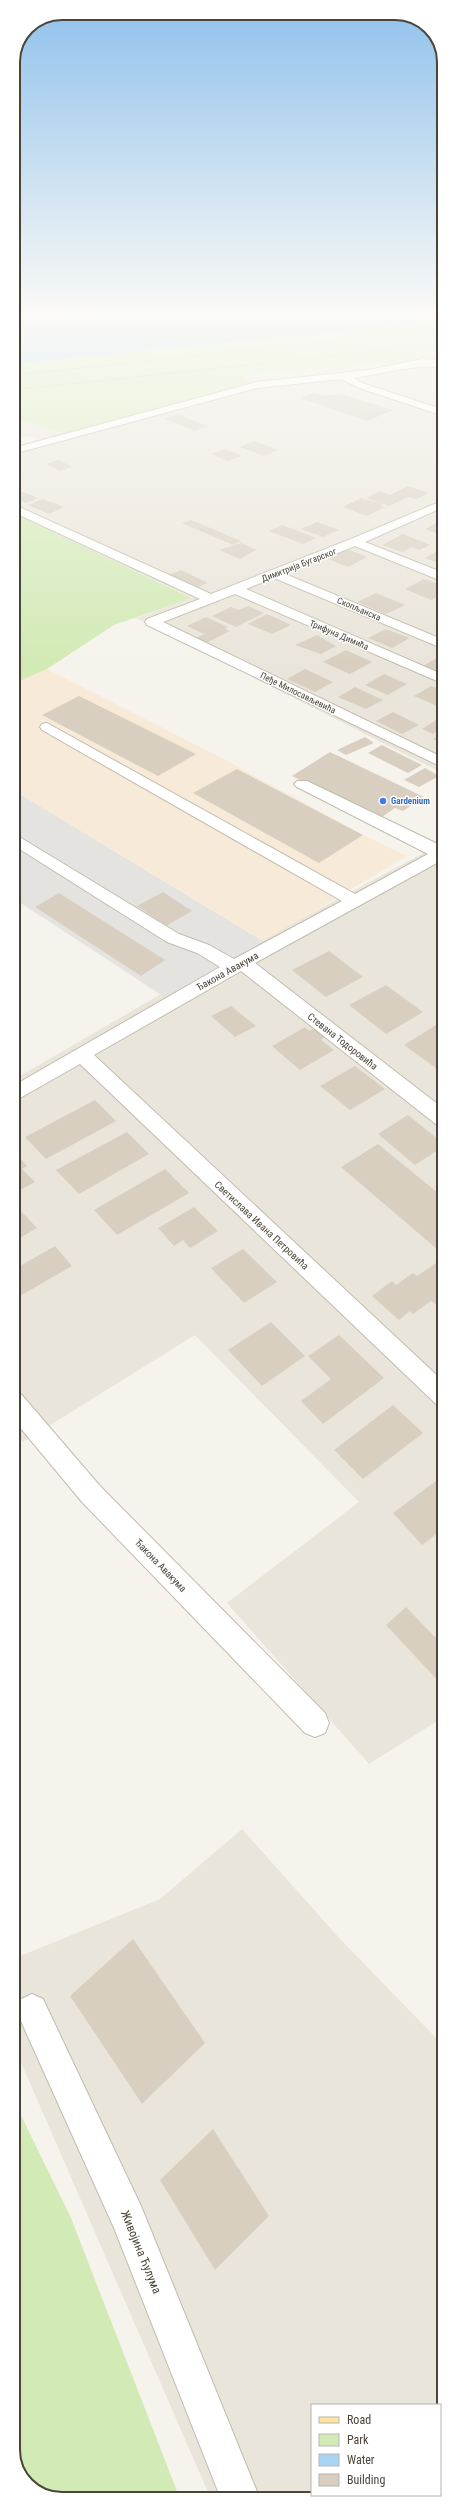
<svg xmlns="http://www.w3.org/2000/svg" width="457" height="2512" font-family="'Roboto Condensed',sans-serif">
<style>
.residential{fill:#eae5da}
.commercial{fill:#f7ead8}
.green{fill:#d2eab5}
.parking{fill:#e5e3e0}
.water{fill:#a9d4f2}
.building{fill:#d8cfc1}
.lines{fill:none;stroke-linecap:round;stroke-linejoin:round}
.minor-casing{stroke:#c2bbae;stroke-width:2}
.major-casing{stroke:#e6c16a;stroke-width:2}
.path-far1{stroke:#c4b79f;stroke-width:1;stroke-dasharray:1 1;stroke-linecap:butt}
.path{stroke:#c4b79f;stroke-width:4;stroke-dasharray:3 3;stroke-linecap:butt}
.minor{fill:#fff;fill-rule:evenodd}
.major{fill:#ffe39c;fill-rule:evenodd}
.shop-dot{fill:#3f7fe0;stroke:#fff;stroke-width:1.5}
.labels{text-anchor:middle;stroke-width:3;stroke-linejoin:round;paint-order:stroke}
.far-street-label{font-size:9px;fill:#4b4439;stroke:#fff}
.far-shop-label{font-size:9px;font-weight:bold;fill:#366cbe;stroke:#fff;text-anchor:start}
.street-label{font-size:10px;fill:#4b4439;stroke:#fff}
.near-street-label{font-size:12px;fill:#4b4439;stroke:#fff}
.rim{fill:none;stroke:#4b4439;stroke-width:2}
</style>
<rect width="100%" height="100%" fill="#f6f3ec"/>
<g class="residential">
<polygon points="431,360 444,362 444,774 136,618 191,598 13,513 13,447 39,439 31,436 13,439 13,418 247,384 242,375"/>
<polygon points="444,842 444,1720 442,1718 369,1764 227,1603 359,1502 195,1335 23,1442 13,1430 13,1080 161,994"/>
<polygon points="242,1829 341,1940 444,2046 444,2451 440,2461 440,2405 312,2405 312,2495 408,2495 402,2499 211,2499 13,2044 13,1959 160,1899"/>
</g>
<polygon class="commercial" points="47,669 220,757 363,835 407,856 263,941 13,790 13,684"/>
<g class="green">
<polygon points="13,314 105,314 13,323"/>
<polygon points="438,322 444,323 444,361 431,360 243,375 248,384 66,433 13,418 13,364"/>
<polygon points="13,513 191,598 192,598 114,625 47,669 13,684"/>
<polygon points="13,2099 71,2218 180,2499 56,2499 27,2485 13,2457"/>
</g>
<polygon class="parking" points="13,790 271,946 172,1002 13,898"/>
<polygon class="water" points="105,314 444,314 444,321 13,364 13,323"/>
<g class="building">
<polygon points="314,393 325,396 342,394 393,410 368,421 300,398"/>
<polygon points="178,414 207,426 195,431 165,419"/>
<polygon points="254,441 278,450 264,456 240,447"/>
<polygon points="225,449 242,456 228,461 211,454"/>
<polygon points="59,460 72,467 60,471 46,464"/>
<polygon points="408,486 429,493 417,499 408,497 389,506 366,498 380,491 390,495"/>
<polygon points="20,491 38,498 26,503 13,498 13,494"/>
<polygon points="361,498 383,504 380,505 385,507 367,516 343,507"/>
<polygon points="43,499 64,507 49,514 28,505"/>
<polygon points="444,519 444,536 425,529"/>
<polygon points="191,520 241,541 233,545 182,523"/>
<polygon points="317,522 339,530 323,537 301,529"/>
<polygon points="282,525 316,538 303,544 269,531"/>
<polygon points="403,534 430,545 419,550 412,547 402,552 382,545"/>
<polygon points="241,543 256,550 240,559 219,550"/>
<polygon points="347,549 367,557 348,567 328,559"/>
<polygon points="441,549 444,551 444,565 425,558"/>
<polygon points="181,570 208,583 193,589 167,576"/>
<polygon points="424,579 444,586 441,590 444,593 431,600 405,589"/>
<polygon points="376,593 405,605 386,614 357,602"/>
<polygon points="248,606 264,613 236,627 212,616 231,607 239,610"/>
<polygon points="267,614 291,625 272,634 248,624"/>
<polygon points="206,617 228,627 225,629 230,631 204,644 194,639 204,634 187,626"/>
<polygon points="386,629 410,638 392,648 368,638"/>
<polygon points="317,635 336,646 321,654 295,645"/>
<polygon points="346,650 372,662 350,674 323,662"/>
<polygon points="440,656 444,657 442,674 423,666"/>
<polygon points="305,669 333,682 315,692 287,679"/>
<polygon points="384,674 407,684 388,695 365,685"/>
<polygon points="431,686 444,691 444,705 440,707 414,696"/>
<polygon points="355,687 383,700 366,709 338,697"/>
<polygon points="79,696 196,754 158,776 42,715"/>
<polygon points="393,712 419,725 402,734 376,721"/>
<polygon points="438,719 444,722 444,728 433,734 422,729"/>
<polygon points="444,733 444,744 433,739"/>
<polygon points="365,737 374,743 346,755 337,750"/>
<polygon points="382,745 422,765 408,773 368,753"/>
<polygon points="330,752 424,797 403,811 395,808 379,819 292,776"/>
<polygon points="425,768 439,776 419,787 404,780"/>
<polygon points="237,769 363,835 319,863 193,793"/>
<polygon points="163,892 192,911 166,926 137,906"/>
<polygon points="59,893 165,960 141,976 35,907"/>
<polygon points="329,951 363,977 326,997 292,970"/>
<polygon points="386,985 423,1012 386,1034 349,1005"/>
<polygon points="231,1006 256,1026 235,1037 211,1016"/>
<polygon points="436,1025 444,1030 443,1073 404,1045"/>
<polygon points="305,1027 309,1031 314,1028 325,1037 321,1040 334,1050 300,1070 272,1046"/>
<polygon points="355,1066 385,1089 350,1110 320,1086"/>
<polygon points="95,1100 116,1121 46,1159 25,1137"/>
<polygon points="408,1115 444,1144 444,1146 415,1165 378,1134"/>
<polygon points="127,1132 149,1154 79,1194 56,1170"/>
<polygon points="13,1139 20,1146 13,1150"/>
<polygon points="378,1144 444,1198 444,1255 341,1167"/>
<polygon points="13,1151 27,1166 22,1169 35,1182 13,1194"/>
<polygon points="165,1169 189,1193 117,1235 94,1210"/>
<polygon points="15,1205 37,1228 13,1242 13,1206"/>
<polygon points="194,1207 218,1231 190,1248 183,1240 174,1246 158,1228"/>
<polygon points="55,1246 72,1266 13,1300 13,1270"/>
<polygon points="243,1249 277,1282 244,1303 211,1268"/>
<polygon points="436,1263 444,1270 444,1302 438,1306 431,1301 413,1314 410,1311 399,1320 372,1296 392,1281 396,1285 413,1273 417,1276"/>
<polygon points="271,1322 305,1356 262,1386 228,1350"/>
<polygon points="339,1335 384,1378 323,1424 301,1401 331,1379 308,1356"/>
<polygon points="393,1405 423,1433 363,1479 334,1450"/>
<polygon points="444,1475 444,1528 422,1545 393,1513"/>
<polygon points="406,1607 435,1637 442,1631 444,1633 442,1685 386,1625"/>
<polygon points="133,1939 205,2043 142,2104 70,1996"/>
<polygon points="213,2129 269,2216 215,2270 160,2180"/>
<polygon points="444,2368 444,2383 438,2376"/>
</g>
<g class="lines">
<defs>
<g id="minor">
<path d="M 423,359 L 444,361 L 444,367 C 410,364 386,374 353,378 L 365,384 L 444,410 L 444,416 L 359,388 L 341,379 L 257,388 L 13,454 L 13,448 L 257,382 L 368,370 Z"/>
<polygon points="444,500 444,507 365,542 444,573 444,582 355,546 285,574 444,640 444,649 274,578 246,589 444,675 444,684 235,594 163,622 444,758 444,768 147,625 145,622 147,619 200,599 13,512 13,505 17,506 211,594 351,539"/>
<polygon points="47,723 355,894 428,854 297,787 294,784 297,781 307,781 444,847 444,859 255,963 444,1109 444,1127 437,1125 241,971 94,1055 444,1382 444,1407 436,1404 80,1064 13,1102 13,1086 220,967 197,953 167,942 13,845 13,833 179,934 209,945 234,959 342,901 42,730 40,727 42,724"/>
<polygon points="13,1391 21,1394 100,1486 325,1713 329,1723 325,1733 315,1737 305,1733 82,1502 13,1419"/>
<polygon points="32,1994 43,1999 141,2206 260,2499 221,2499 114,2228 16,2010 21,1999"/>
</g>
<polygon id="major" points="417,314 444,315 444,321"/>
</defs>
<use href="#minor" class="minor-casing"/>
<use href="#major" class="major-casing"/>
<g class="path-far1">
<polyline points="397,314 404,315"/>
<polyline points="436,345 444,344"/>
<polyline points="13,375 424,332"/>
<polyline points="13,390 389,350"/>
</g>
<polyline class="path" points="13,1981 17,1986"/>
<use href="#minor" class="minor"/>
<use href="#major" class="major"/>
</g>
<linearGradient id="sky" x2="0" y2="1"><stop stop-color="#8fc1ec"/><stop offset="0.47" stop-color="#fbfaf6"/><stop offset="1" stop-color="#fbfaf6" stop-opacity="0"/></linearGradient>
<rect width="457" height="666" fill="url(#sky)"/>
<circle class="shop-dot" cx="383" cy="801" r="4"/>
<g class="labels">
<g class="far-street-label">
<text transform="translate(299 565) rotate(-21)" y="3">Димитрија Бугарског</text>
<text transform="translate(359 609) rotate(23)" y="3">Скопљанска</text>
<text transform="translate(339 635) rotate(23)" y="3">Трифуна Димића</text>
<text transform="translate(298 693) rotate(26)" y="3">Пеђе Милосављевића</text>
</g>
<g class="far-shop-label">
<text x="391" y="804">Gardenium</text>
</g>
<g class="street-label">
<text transform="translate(227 971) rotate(-29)" y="4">Ђакона Авакума</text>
<text transform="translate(343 1041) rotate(38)" y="4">Стевана Тодоровића</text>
<text transform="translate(262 1225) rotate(43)" y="4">Светислава Ивана Петровића</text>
<text transform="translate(161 1565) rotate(46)" y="4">Ђакона Авакума</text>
</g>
<g class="near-street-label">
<text transform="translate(141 2252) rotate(68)" y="4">Живојина Ћулума</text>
</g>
</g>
<path d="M0 0H457V2512H0ZM62 20H395A42 42 0 0 1 437 62V2450A42 42 0 0 1 395 2492H62A42 42 0 0 1 20 2450V62A42 42 0 0 1 62 20Z" fill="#fff" fill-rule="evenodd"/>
<path class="rim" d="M62 20H395A42 42 0 0 1 437 62V2450A42 42 0 0 1 395 2492H62A42 42 0 0 1 20 2450V62A42 42 0 0 1 62 20Z"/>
<rect x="311" y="2404" width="130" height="92" fill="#ffffff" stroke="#b7b4b0"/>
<rect x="319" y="2417" width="20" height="6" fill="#ffe39c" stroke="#b7b4b0"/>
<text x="347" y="2424" font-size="12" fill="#4b4439">Road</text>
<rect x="319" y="2434" width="20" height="12" fill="#d2eab5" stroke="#b7b4b0"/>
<text x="347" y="2444" font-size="12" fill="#4b4439">Park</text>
<rect x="319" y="2454" width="20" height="12" fill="#a9d4f2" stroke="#b7b4b0"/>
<text x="347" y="2464" font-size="12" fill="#4b4439">Water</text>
<rect x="319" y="2474" width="20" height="12" fill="#d8cfc1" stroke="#b7b4b0"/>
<text x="347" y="2484" font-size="12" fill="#4b4439">Building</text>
</svg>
